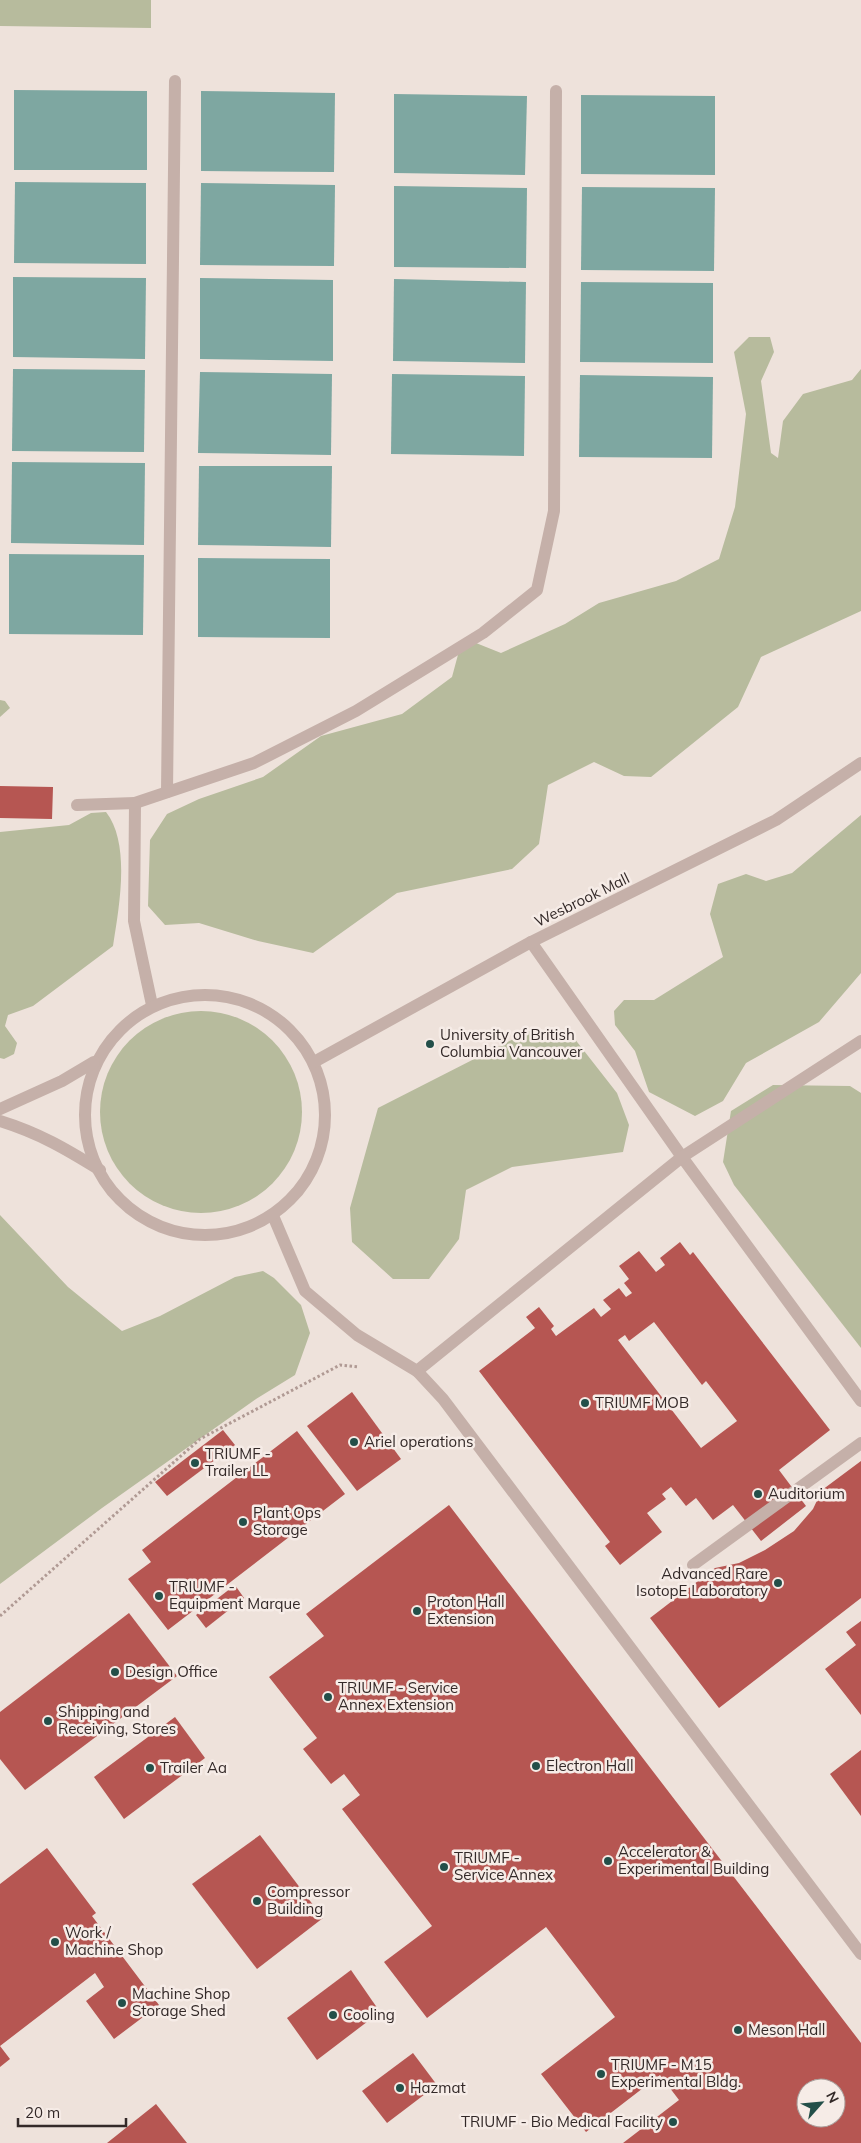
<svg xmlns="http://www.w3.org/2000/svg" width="861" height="2143" font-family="Mulish,sans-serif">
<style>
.green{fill:#b7bb9d}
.water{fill:#7ea7a1}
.building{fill:#b65652;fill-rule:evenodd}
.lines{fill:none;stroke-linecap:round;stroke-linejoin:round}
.path{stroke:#b09a94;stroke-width:3;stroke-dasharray:2.5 2.5;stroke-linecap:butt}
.service{stroke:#c5b0a9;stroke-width:12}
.tertiary{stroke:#c5b0a9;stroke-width:12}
.poi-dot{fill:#234f49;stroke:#f6ece7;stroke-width:2}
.labels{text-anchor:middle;stroke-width:5;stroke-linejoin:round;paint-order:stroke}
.street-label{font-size:15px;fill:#332928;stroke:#f6ece7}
.poi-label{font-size:15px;fill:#332928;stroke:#f6ece7;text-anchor:start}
</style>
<rect width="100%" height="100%" fill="#eee2db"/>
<g class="green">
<polygon points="0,0 151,0 151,28 0,26"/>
<polygon points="749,337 770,337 774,352 761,381 771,453 778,458 783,421 803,394 852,380 861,369 861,611 761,657 738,707 651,777 624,776 594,762 548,785 539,844 512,869 397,893 313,953 258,941 199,923 165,925 148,906 150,840 167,814 199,799 263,777 321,736 402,714 452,677 459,651 476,643 501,653 565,624 599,603 676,581 719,559 735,507 746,414 734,352"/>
<polygon points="0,700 5,701 10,708 0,717"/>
<path d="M 106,812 C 131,844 119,907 113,946 L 33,1006 L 8,1015 L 5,1026 L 17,1043 L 14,1054 L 4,1059 L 0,1058 L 0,832 L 69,825 L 91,813 Z"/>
<polygon points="861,815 861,973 819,1022 746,1063 723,1101 695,1116 649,1092 635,1051 615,1025 614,1011 624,1000 654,1000 723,957 710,914 718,884 746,874 766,881 792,873"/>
<circle cx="201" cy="1112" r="101"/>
<polygon points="529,1031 574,1038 617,1093 629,1125 623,1152 512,1167 466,1190 459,1239 429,1279 393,1279 352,1242 350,1208 378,1108"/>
<polygon points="773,1085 850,1086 861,1093 861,1348 734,1185 723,1162 731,1111"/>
<polygon points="0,1215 68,1287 122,1331 160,1316 235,1277 263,1271 274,1278 301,1305 310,1333 295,1375 256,1399 102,1508 0,1584"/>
</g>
<g class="water">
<polygon points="14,90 147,91 147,170 14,170"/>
<polygon points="201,91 335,93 334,172 201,171"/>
<polygon points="394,94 527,96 525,175 394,173"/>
<polygon points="581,95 715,96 715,175 581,174"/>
<polygon points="15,182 146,183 146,264 14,263"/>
<polygon points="201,183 335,185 334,266 200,265"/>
<polygon points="394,186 527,188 526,268 394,267"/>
<polygon points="582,187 715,188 714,271 581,270"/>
<polygon points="13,277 146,278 145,359 13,357"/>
<polygon points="200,278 333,280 333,361 200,359"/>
<polygon points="394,279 526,282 525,363 393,361"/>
<polygon points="581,282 713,283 713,363 580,362"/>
<polygon points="13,369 145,370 144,452 12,451"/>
<polygon points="200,372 332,374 331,455 198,453"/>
<polygon points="392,374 525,376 524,456 391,454"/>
<polygon points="580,375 713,377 712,458 579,457"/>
<polygon points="12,462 145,463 144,545 11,543"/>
<polygon points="199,466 332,466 331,547 198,545"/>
<polygon points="9,554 144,555 143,635 9,634"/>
<polygon points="198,558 330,559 330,638 198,637"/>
</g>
<g class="building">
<polygon points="0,786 53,787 52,819 0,818"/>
<path d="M 680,1242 L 690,1255 L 693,1252 L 830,1430 L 779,1470 L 806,1506 L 761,1541 L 733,1505 L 713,1520 L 696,1498 L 686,1506 L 671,1487 L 662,1494 L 666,1499 L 647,1513 L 662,1532 L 620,1565 L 605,1546 L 610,1542 L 479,1371 L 535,1328 L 526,1317 L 539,1307 L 554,1326 L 551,1329 L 556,1336 L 594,1308 L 601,1317 L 611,1309 L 603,1300 L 619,1288 L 626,1297 L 632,1293 L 624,1283 L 629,1279 L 619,1266 L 639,1251 L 656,1272 L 665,1265 L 660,1258 ZM 654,1322 L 702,1385 L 706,1381 L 737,1421 L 701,1448 L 618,1340 L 625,1335 L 629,1341 Z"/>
<polygon points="352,1392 401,1459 357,1491 307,1426"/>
<polygon points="223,1430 235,1445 167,1496 155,1482"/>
<polygon points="297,1431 345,1494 168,1630 128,1579 151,1562 142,1550"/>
<polygon points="861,1461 861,1598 719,1708 650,1618 715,1568 739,1563 765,1550 794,1531 813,1509 822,1490"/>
<path d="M 449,1505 L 861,2043 L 861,2143 L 623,2143 L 679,2100 L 660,2075 L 586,2132 L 541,2074 L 615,2017 L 546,1927 L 427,2018 L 384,1962 L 432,1926 L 342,1809 L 360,1795 L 344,1774 L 331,1784 L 303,1749 L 317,1738 L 269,1677 L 324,1636 L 306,1614 ZM 806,2088 L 836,2088 L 836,2118 L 806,2118 Z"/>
<polygon points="235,1585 244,1598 206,1628 196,1615"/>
<polygon points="129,1613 177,1676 25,1790 0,1759 0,1712"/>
<polygon points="861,1621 861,1715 825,1669 856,1645 846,1632"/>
<polygon points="175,1717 205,1758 124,1819 94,1777"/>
<polygon points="861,1750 861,1816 830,1774"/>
<polygon points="260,1835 323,1918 257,1969 192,1884"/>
<polygon points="47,1848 96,1913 92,1916 159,2005 114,2039 86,2001 104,1987 95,1973 0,2046 10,2059 0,2067 0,1884"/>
<polygon points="351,1970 380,2012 317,2060 287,2018"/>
<polygon points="413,2053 437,2085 387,2123 362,2091"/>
<polygon points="156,2104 187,2143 107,2143"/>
</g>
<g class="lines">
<polyline class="path" points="0,1616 200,1439 340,1365 359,1367"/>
<g class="service">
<polyline points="167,792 175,81"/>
<polyline points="135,803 254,763 356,711 483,633 537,590 554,511 556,91"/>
<polyline points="77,805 135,803 134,921 152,1005"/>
<polyline points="531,942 682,1157 861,1401"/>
<polyline points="274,1218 305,1291 357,1335 417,1371 682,1157 861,1041"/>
<polyline points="417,1371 443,1399 861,1954"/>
<polyline points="693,1565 861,1443"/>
</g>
<g class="tertiary">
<circle cx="205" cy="1115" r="120"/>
<polyline points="314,1062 531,942 776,820 861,763"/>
<polyline points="0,1109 62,1081 94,1062"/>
<path d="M 0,1121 C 39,1133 66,1149 100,1170"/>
</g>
</g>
<g class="poi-dot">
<circle cx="430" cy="1044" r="5"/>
<circle cx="585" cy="1403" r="5"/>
<circle cx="354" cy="1442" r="5"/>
<circle cx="195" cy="1463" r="5"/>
<circle cx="758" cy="1494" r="5"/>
<circle cx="243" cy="1522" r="5"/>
<circle cx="778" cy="1583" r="5"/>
<circle cx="159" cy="1596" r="5"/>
<circle cx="417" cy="1611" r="5"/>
<circle cx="115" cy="1672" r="5"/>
<circle cx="328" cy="1697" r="5"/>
<circle cx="48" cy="1721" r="5"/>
<circle cx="536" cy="1766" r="5"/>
<circle cx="150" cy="1768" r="5"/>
<circle cx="608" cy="1861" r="5"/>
<circle cx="444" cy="1867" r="5"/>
<circle cx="257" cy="1901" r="5"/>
<circle cx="55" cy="1942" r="5"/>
<circle cx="122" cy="2003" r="5"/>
<circle cx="333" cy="2015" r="5"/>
<circle cx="738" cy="2030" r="5"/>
<circle cx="601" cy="2074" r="5"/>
<circle cx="400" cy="2088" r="5"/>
<circle cx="673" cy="2122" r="5"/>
</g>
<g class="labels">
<g class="street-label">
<text transform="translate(582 900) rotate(-26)" y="5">Wesbrook Mall</text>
</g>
<g class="poi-label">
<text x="440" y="1040">University of British<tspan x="440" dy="17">Columbia Vancouver</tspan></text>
<text x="595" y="1408">TRIUMF MOB</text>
<text x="364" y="1447">Ariel operations</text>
<text x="205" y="1459">TRIUMF -<tspan x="205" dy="17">Trailer LL</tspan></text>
<text x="768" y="1499">Auditorium</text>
<text x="253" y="1518">Plant Ops<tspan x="253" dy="17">Storage</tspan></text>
<text x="768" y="1579" text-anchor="end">Advanced Rare<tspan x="768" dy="17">IsotopE Laboratory</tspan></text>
<text x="169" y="1592">TRIUMF -<tspan x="169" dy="17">Equipment Marque</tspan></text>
<text x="427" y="1607">Proton Hall<tspan x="427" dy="17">Extension</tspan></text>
<text x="125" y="1677">Design Office</text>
<text x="338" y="1693">TRIUMF - Service<tspan x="338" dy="17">Annex Extension</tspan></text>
<text x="58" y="1717">Shipping and<tspan x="58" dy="17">Receiving, Stores</tspan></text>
<text x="546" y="1771">Electron Hall</text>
<text x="160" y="1773">Trailer Aa</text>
<text x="618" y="1857">Accelerator &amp;<tspan x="618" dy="17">Experimental Building</tspan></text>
<text x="454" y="1863">TRIUMF -<tspan x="454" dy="17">Service Annex</tspan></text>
<text x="267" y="1897">Compressor<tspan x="267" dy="17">Building</tspan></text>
<text x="65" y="1938">Work /<tspan x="65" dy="17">Machine Shop</tspan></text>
<text x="132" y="1999">Machine Shop<tspan x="132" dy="17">Storage Shed</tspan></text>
<text x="343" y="2020">Cooling</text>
<text x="748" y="2035">Meson Hall</text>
<text x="611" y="2070">TRIUMF - M15<tspan x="611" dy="17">Experimental Bldg.</tspan></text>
<text x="410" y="2093">Hazmat</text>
<text x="663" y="2127" text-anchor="end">TRIUMF - Bio Medical Facility</text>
</g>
</g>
<g transform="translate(821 2103) rotate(63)"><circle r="24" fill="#f6ece7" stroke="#a89e9b"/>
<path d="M0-4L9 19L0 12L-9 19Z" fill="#234f49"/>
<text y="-8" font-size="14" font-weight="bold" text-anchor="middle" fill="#332928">N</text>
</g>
<path d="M18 2118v8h108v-8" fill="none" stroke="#332928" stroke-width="2.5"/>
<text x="25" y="2118" font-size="15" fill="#332928" stroke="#f6ece7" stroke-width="4" paint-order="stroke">20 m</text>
</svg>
